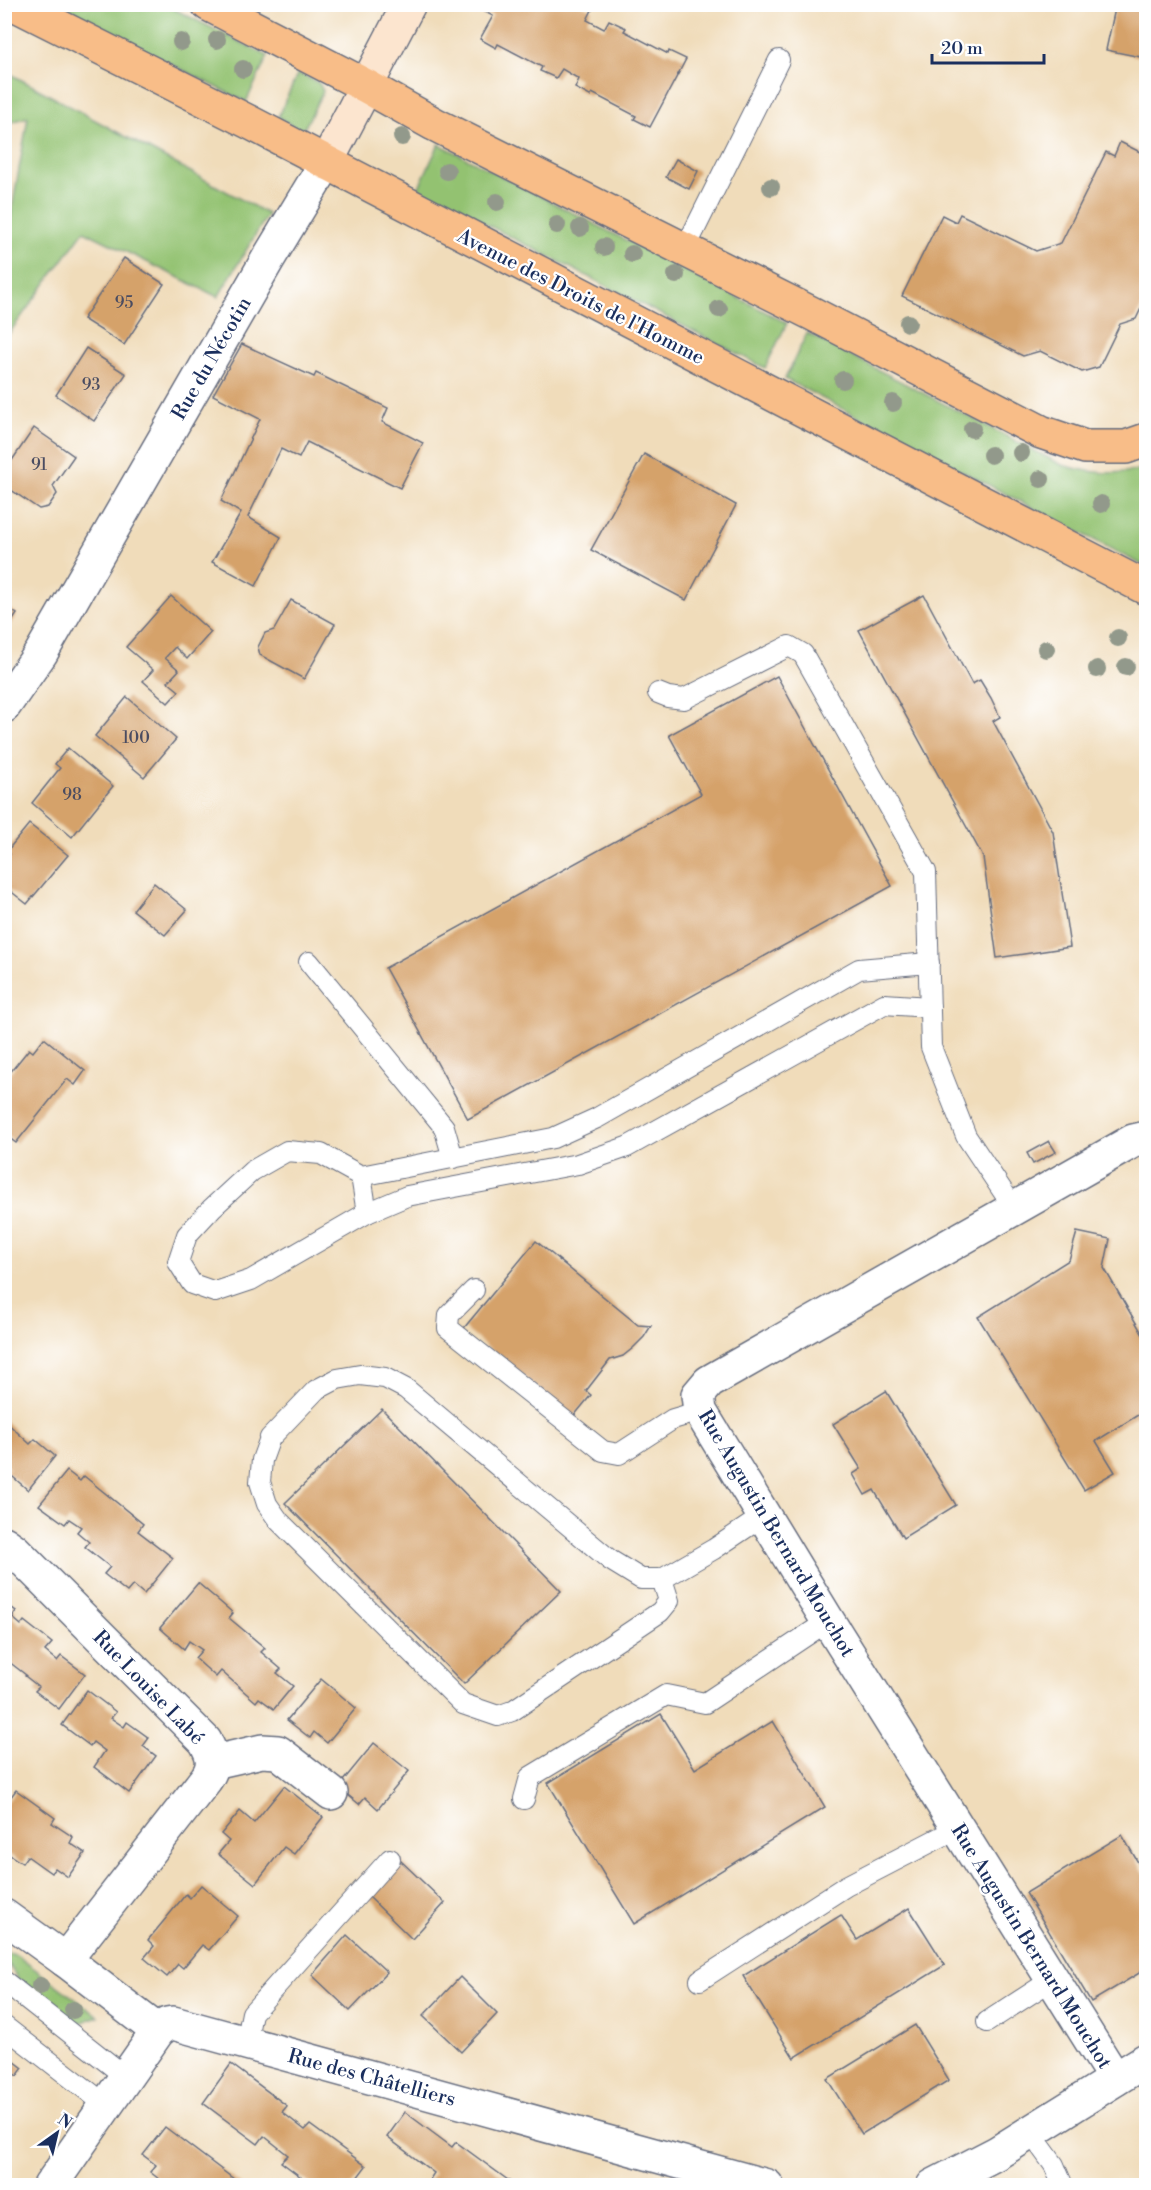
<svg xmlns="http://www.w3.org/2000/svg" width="1151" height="2190" font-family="'Libre Bodoni',serif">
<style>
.green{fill:#93c271;stroke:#577868;stroke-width:1.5}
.building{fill:#d5a26b}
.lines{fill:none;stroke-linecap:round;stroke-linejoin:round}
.lane-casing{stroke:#666c7e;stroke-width:22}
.street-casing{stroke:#666c7e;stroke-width:36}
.secondary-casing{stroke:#666c7e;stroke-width:36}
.primary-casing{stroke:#666c7e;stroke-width:36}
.lane{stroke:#fff;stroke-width:20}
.street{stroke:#fff;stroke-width:33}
.secondary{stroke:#fce5cf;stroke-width:33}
.primary{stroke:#f8bd88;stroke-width:33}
.tree{fill:#92998b}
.labels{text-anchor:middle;stroke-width:4.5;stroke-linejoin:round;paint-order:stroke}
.number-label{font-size:16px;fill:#4a4c61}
.street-label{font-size:20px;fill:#1b2f5e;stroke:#fff}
</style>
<rect width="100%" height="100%" fill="#fff"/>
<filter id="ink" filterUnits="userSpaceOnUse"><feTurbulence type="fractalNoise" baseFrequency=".0167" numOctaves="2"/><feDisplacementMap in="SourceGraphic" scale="12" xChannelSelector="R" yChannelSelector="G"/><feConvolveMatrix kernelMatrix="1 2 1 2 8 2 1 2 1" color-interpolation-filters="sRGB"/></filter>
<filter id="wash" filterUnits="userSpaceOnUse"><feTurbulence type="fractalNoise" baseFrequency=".008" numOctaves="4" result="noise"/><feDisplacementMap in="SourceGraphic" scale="24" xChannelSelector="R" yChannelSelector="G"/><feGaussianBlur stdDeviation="1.35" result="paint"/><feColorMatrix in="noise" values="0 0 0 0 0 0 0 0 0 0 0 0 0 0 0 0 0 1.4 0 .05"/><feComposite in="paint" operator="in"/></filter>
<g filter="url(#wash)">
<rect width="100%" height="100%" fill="#f0dcba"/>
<g class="green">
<polygon points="54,5 166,5 268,56 246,102"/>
<polygon points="5,71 268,214 218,297 84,231 5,339 5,250 28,117 5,124"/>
<polygon points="298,73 319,83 323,91 305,127 298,129 278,117"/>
<polygon points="439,144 787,323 765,368 418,189"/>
<path d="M 807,333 L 1062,465 C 1093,474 1115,475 1146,469 L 1146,567 L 785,379 Z"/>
<polygon points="7,1953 16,1955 98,2016 78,2024 17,1978 5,1958"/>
</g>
<g id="blocks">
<g class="building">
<polygon points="481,4 580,4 592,10 587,20 604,29 609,20 626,28 624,31 668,54 669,51 686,59 650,127 634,119 636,116 592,93 590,96 575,88 579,79 562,69 556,78 540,71 542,67 498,44 496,48 480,39 493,16 479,9"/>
<polygon points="1116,4 1146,4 1146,58 1106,50"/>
<polygon points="1120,142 1146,155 1146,298 1136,319 1120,324 1099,367 1082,372 1040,351 1023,356 902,296 942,215 956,222 960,214 1036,251 1061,243 1106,152 1114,156"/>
<polygon points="676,159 698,171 689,189 666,177"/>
<polygon points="124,258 164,284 124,345 83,319"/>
<polygon points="242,344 314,377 316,373 388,408 382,422 423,443 400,488 307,442 299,458 281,449 248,517 281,537 256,586 212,562 241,513 221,501 260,419 213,395"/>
<polygon points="86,348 126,374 94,421 56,395"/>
<polygon points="34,428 74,456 53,486 57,494 48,507 39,509 4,485 4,472"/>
<polygon points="644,454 736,505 686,600 591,550"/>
<polygon points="924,595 972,684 980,680 991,698 1000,717 993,721 1053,832 1070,947 997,958 983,857 859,630"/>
<polygon points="171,596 211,632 187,659 175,647 165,658 179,670 168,682 179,691 168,703 143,681 153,670 126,647"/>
<polygon points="291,600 335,624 304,679 260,655 258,647 265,633 274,630"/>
<polygon points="5,606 17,614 5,632"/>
<polygon points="777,676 892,886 468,1119 385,968 701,794 669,735"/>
<polygon points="127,697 176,739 144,777 95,736"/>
<polygon points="68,748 113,786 72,837 32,803 60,768 55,764"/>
<polygon points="29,824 68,855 27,904 4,886 4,861 10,854 7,851"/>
<polygon points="154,883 187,910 165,935 133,910"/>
<polygon points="44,1038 85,1071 75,1085 67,1079 16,1143 4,1134 4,1080 29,1049 33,1052"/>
<polygon points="1049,1141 1056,1152 1033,1164 1027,1153"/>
<polygon points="1077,1232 1110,1239 1104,1268 1146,1340 1146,1410 1096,1441 1115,1472 1084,1490 978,1317 1069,1260"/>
<polygon points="536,1241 638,1325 651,1326 644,1337 633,1348 623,1356 610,1360 586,1391 591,1395 573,1417 464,1328"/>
<polygon points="886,1391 956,1505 903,1538 874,1490 865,1495 853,1474 861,1469 833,1424"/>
<polygon points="382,1409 561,1591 464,1684 285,1503"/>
<polygon points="4,1420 30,1444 35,1439 55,1456 28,1490 6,1471 9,1467 4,1463"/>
<polygon points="67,1471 80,1481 84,1476 143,1524 138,1531 173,1558 144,1594 133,1585 127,1592 104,1574 110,1567 85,1547 89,1542 77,1532 81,1527 69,1519 65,1524 39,1505"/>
<polygon points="198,1583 233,1613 229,1618 265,1648 261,1652 281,1669 277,1673 293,1686 274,1709 259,1698 256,1702 221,1671 216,1677 195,1658 202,1650 189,1641 184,1649 160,1628"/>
<polygon points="4,1602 16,1611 12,1617 21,1625 24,1621 52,1643 45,1651 57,1661 61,1656 85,1674 59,1709 35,1691 39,1687 25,1676 26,1675 4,1658"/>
<polygon points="321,1679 356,1708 327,1743 314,1732 310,1738 287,1720"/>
<polygon points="87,1690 116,1712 111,1718 124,1727 127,1722 149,1738 143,1746 156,1756 129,1793 94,1767 105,1751 93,1742 90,1746 62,1725"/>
<polygon points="661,1714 695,1769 773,1721 825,1807 634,1924 548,1783"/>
<polygon points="374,1743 409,1771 378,1809 365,1797 359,1804 338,1787"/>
<polygon points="284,1786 323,1817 294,1854 284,1847 255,1884 218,1854 229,1841 221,1834 240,1811 254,1823"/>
<polygon points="16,1790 55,1818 52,1823 73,1837 70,1843 85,1853 68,1877 55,1868 51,1873 27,1856 22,1863 4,1851 4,1806"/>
<polygon points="1122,1835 1146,1876 1146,1969 1091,2002 1026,1893"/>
<polygon points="401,1861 445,1903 412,1939 368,1896"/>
<polygon points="201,1885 238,1916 209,1950 202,1945 183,1968 178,1964 167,1977 144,1958 154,1946 148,1940 186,1894 190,1898"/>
<polygon points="909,1908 945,1965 794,2058 743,1976 841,1915 857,1940"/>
<polygon points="347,1935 387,1972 350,2011 312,1975"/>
<polygon points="460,1977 497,2014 461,2052 423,2016"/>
<polygon points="915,2025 949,2080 862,2134 827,2079"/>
<polygon points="6,2055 23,2068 17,2076 4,2067"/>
<polygon points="231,2064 287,2106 282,2112 305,2130 310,2125 366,2166 351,2186 313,2186 281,2162 288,2155 264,2136 258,2144 203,2103"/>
<polygon points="405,2112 452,2147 456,2142 512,2183 511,2186 439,2186 430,2179 434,2173 387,2137"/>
<polygon points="165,2127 243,2186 168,2186 150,2172 156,2165 143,2155"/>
</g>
</g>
</g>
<g filter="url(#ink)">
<use href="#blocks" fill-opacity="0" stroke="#666c7e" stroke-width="1.5"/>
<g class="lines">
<defs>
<g id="lane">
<polyline points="685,249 779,60"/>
<polyline points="658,693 668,697 684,699 789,646 803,654 926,872 931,1047 966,1136 1014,1208"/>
<polyline points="309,962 444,1127 453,1158"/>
<polyline points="361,1176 367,1213 251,1280 215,1292 192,1284 178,1262 187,1235 212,1208 252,1171 287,1151 321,1154 361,1176 553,1138 597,1118 859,969 929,963"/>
<polyline points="367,1213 407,1196 578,1164 627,1147 884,1004 930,1007"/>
<polyline points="474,1290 449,1315 448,1328 603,1451 619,1454 673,1419 700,1411"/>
<polyline points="662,1579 669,1601 660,1612 512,1711 498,1716 463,1704 279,1521 267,1504 260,1482 262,1460 270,1438 316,1390 337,1379 360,1375 385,1378 406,1389 610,1560 641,1579 662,1579 714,1549 765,1515"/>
<polyline points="524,1799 530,1777 666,1695 705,1703 828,1621"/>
<polyline points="700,1980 846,1886 958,1828"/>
<polyline points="4,1981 126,2077"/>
<polyline points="987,2022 1053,1979"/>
<polyline points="4,2026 106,2105"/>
<polyline points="246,2043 252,2013 390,1859"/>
<polyline points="1030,2132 1054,2165 1063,2186"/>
</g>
<g id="street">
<polyline points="4,706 41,653 268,259 326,163"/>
<path d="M 4,1543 L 14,1550 L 205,1741 C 213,1755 216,1765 206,1779 L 65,1960"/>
<polyline points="214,1762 262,1751 278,1752 331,1793"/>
<polyline points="4,1916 65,1960 158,2031"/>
<polyline points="1115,2079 828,1621 700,1411 698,1395 709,1382 1133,1141 1146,1138"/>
<polyline points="50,2186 158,2031 167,2024 173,2023 767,2186"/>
<polyline points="933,2186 997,2153 1146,2060"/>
</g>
<polyline id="secondary" points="326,163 409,4"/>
<g id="primary">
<polyline points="14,4 249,122 1146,588"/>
<polyline points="208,4 366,86 434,124 813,314 1041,432 1085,447 1126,447 1146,440"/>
</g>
</defs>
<use href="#lane" class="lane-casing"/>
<use href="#street" class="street-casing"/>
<use href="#secondary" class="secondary-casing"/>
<use href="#primary" class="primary-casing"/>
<use href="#lane" class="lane"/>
<use href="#street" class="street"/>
<use href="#secondary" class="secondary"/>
<use href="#primary" class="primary"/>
</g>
<g class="tree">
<circle cx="217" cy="40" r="9"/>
<circle cx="181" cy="42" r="9"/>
<circle cx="243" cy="69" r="9"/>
<circle cx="402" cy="137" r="9"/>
<circle cx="447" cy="171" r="9"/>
<circle cx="771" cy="187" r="9"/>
<circle cx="497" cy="202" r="9"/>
<circle cx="557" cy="225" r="9"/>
<circle cx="580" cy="228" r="9"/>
<circle cx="604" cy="247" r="9"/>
<circle cx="632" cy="254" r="9"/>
<circle cx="676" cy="275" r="9"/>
<circle cx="719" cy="309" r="9"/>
<circle cx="908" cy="323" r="9"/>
<circle cx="843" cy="380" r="9"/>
<circle cx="893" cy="403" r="9"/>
<circle cx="972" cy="429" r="9"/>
<circle cx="1021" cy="453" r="9"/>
<circle cx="991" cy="455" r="9"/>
<circle cx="1041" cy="479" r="9"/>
<circle cx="1101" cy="504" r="9"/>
<circle cx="1118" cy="638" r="9"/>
<circle cx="1046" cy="649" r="9"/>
<circle cx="1126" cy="667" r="9"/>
<circle cx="1097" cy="669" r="9"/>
<circle cx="40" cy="1986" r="9"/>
<circle cx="73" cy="2010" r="9"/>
</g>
</g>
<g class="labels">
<g class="number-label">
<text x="124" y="308">95</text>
<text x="91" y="390">93</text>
<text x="39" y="470">91</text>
<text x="136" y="743">100</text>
<text x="72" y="800">98</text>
</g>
<g class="street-label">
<text transform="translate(581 296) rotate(27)" y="7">Avenue des Droits de l'Homme</text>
<text transform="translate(211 358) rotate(-60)" y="7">Rue du Nécotin</text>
<text transform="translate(777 1533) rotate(59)" y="7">Rue Augustin Bernard Mouchot</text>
<text transform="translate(149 1687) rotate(46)" y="7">Rue Louise Labé</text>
<text transform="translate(1032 1946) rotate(58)" y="7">Rue Augustin Bernard Mouchot</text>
<text transform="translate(372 2077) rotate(15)" y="7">Rue des Châtelliers</text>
</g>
</g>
<rect width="1151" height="2190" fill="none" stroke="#fff" stroke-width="24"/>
<g transform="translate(57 2133) rotate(34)" stroke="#ffffff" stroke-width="4.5" paint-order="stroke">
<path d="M0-4.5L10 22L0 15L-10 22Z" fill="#1b2f5e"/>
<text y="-9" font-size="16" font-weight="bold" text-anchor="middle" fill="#1b2f5e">N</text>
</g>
<path d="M932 54v9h112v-9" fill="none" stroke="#1b2f5e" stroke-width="3"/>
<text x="941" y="54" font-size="18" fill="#1b2f5e" stroke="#ffffff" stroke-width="4.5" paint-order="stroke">20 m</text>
</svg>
